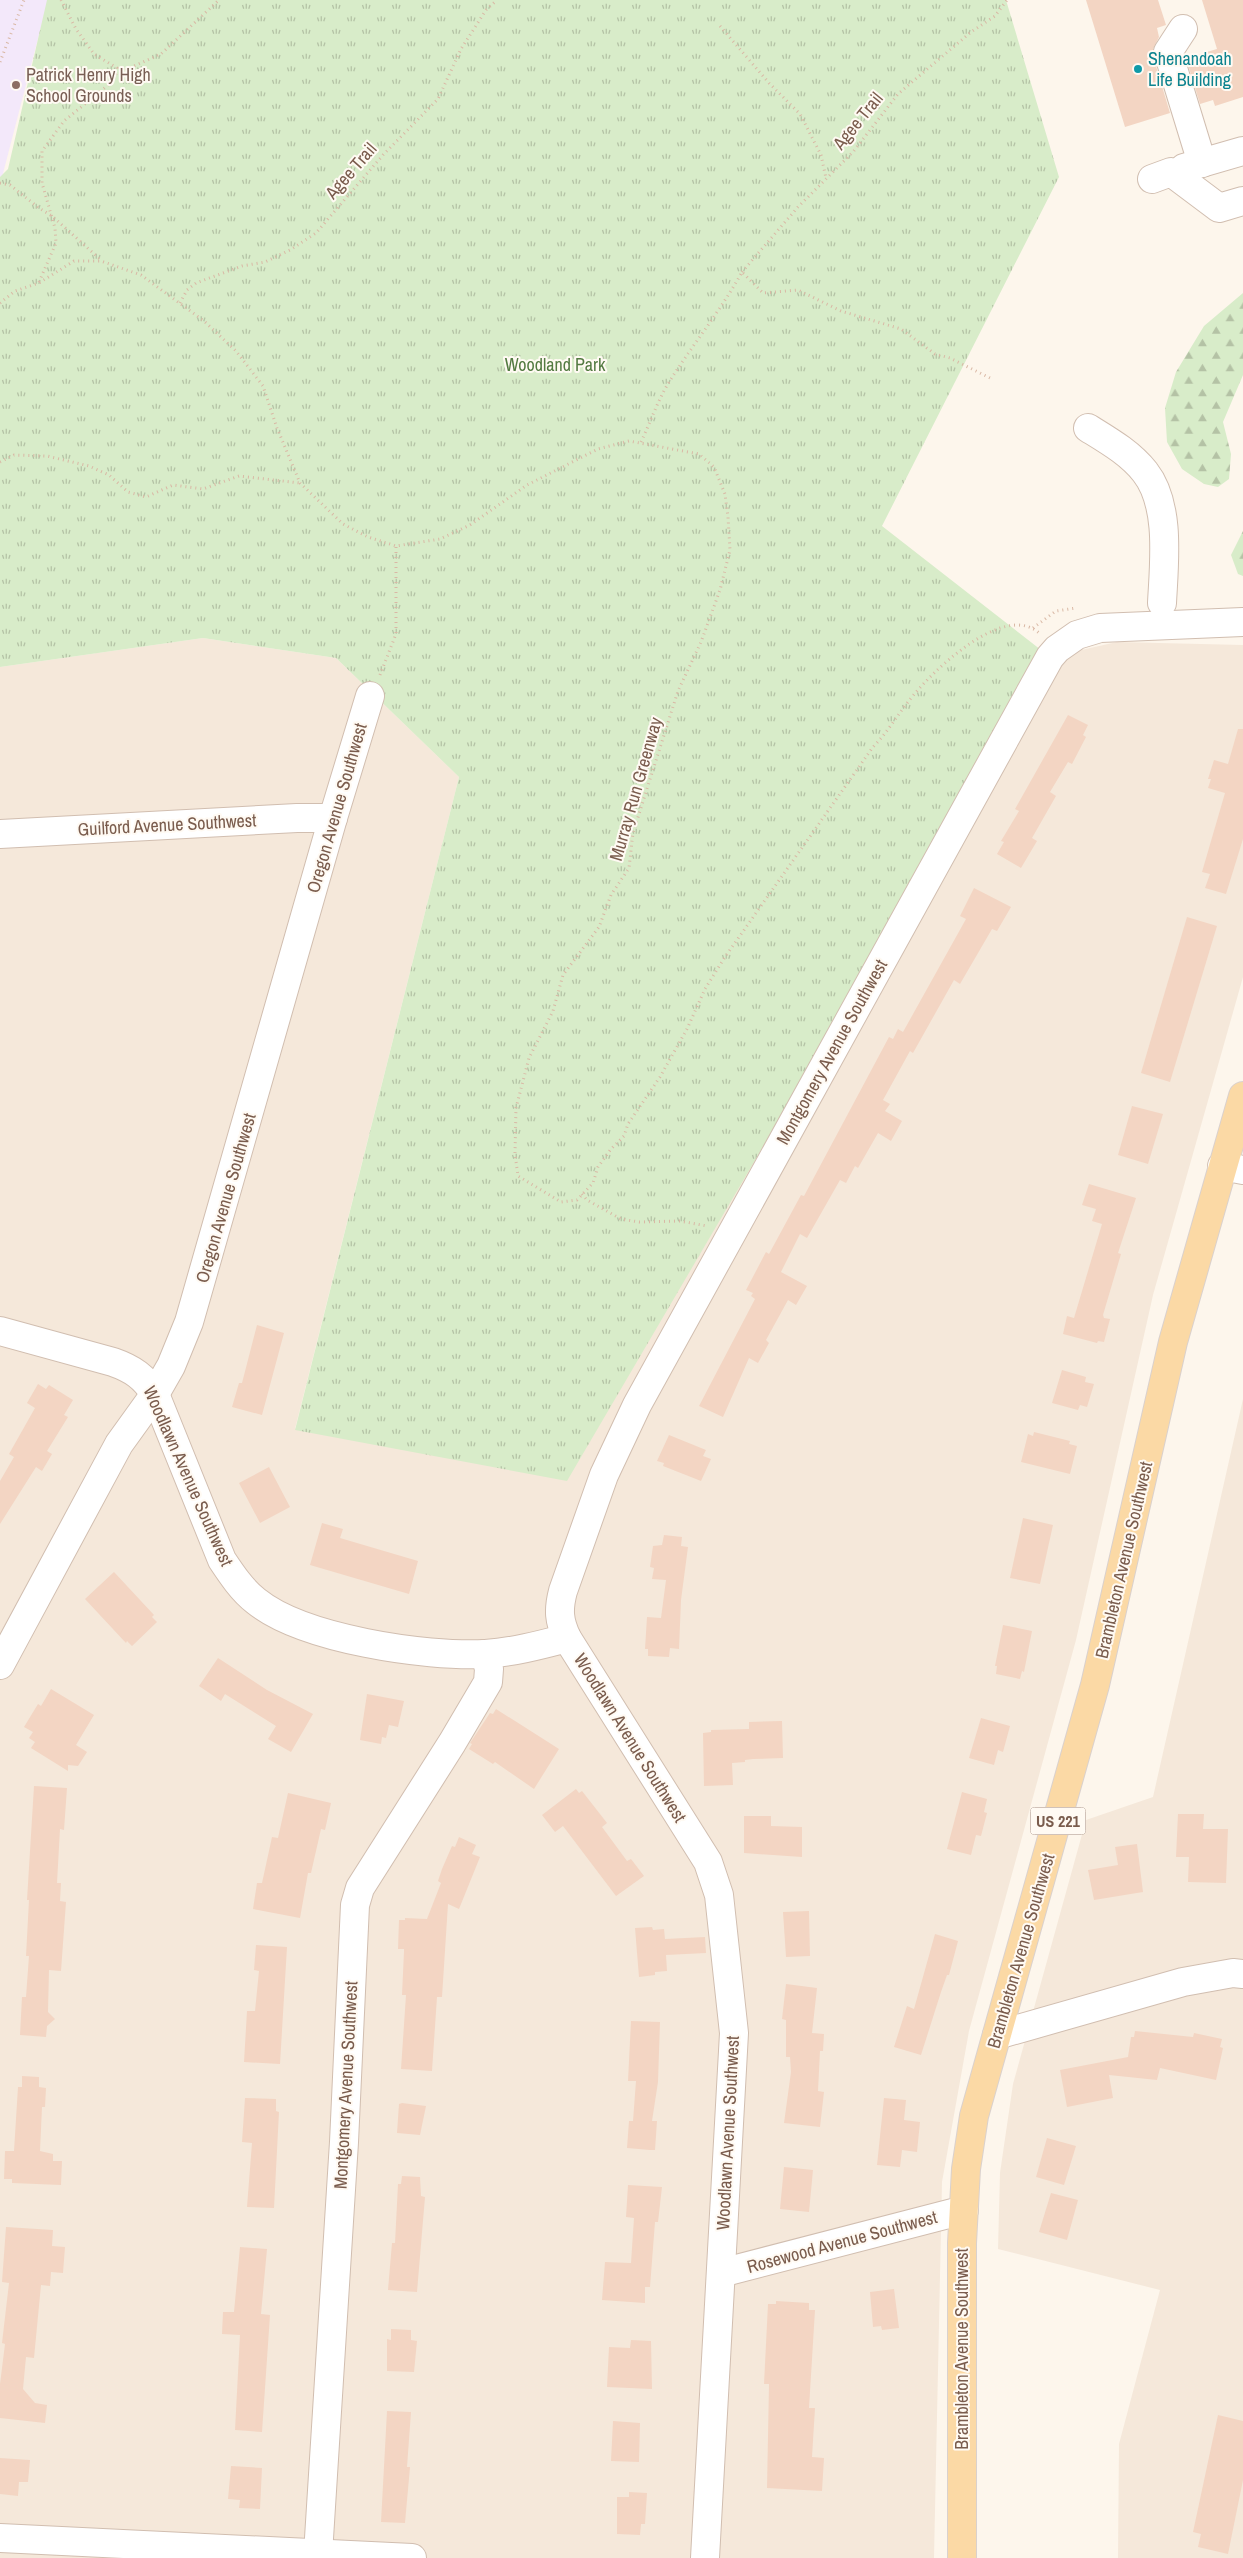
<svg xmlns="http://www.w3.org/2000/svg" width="1243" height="2558" font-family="'Archivo Narrow',sans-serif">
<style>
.residential{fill:#f5e8da}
.education{fill:#f3e8fa}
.forest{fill:url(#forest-firs)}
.park{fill:url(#park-tufts)}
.building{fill:#f3d5c3}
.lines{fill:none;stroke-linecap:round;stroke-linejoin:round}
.minor-casing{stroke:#d1beb0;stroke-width:30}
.major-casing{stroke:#dad1cd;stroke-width:30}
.path{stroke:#d9b8a5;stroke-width:3;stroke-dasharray:1 4;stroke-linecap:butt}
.minor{stroke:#fff;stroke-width:28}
.major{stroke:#fbd9a5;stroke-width:28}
.culture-dot{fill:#0f9aa8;stroke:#fffaf3;stroke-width:2}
.education-dot{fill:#8d6e63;stroke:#fffaf3;stroke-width:2}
.labels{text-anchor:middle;stroke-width:4;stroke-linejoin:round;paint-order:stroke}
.shield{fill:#fffaf3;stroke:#a28b7f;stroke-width:1}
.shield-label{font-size:16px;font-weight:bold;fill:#7a5c4d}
.culture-label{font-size:18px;fill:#0d838f;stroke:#fffaf3;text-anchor:start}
.education-label{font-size:18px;fill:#785e54;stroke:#fffaf3;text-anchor:start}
.street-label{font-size:18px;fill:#7a5c4d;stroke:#fffaf3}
.park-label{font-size:18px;fill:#537a41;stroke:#fffaf3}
</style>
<defs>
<pattern id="forest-firs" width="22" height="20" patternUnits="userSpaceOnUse" patternTransform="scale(1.25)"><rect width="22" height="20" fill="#d8ecc9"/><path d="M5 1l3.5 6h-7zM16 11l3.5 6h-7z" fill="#b4c2a5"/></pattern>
<pattern id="park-tufts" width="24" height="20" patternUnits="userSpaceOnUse" patternTransform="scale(1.25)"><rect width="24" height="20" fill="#d8ecc9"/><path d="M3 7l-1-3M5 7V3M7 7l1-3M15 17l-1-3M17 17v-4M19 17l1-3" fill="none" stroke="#b4c2a5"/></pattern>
</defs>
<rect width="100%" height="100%" fill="#fdf6ec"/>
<g class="residential">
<polygon points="203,638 336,658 459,777 295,1429 1050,657 1117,642 1243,645 1243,977 1153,1295 1076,1640 969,2031 942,2182 934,2558 0,2558 0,667"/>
<polygon points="1243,1399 1243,2558 1118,2558 1119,2444 1160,2290 998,2249 1000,2173 1013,2084 1086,1820 1153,1797"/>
</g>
<polygon class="education" points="0,0 48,0 0,185"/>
<g class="forest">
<polygon points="1243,293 1243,375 1223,422 1231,454 1229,479 1218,487 1204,484 1182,469 1167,442 1165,408 1176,372 1204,326"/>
<polygon points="1243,531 1243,576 1238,574 1231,555"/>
</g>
<polygon class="park" points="47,0 1006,0 1059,177 882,526 1050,657 567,1481 295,1430 459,777 336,658 203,638 0,667 0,177 8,169"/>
<g class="building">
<polygon points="1086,0 1158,0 1166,25 1157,28 1159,37 1153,49 1153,56 1170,113 1125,127"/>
<polygon points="1202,0 1243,0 1243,97 1215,106 1213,100 1200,104 1186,58 1217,49"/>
<polygon points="1068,715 1088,725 1083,735 1086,737 1072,764 1068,762 1050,792 1056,796 1032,838 1037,841 1021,868 997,854 1004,842 1001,841 1019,811 1015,809"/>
<polygon points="1238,729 1243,729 1243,839 1226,894 1205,888 1210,874 1202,872 1225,793 1208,788 1211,779 1208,779 1214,760 1228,764"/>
<polygon points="974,888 1011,907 997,931 992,929 960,984 954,980 913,1053 910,1051 883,1100 890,1104 885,1111 902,1121 891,1141 878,1133 858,1168 855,1166 846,1183 840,1180 807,1238 800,1234 781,1272 807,1286 796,1305 788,1300 766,1340 769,1343 758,1363 749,1358 723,1417 699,1406 755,1299 751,1296 753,1293 746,1290 766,1252 769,1254 801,1195 804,1196 889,1037 893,1039 898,1029 903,1032 966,919 960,916"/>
<polygon points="1187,917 1217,926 1170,1082 1141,1073"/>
<polygon points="1132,1106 1163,1114 1148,1164 1118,1155"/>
<polygon points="1089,1184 1136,1198 1118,1253 1121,1254 1103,1315 1104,1318 1110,1319 1104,1342 1098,1341 1097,1343 1063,1334 1067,1316 1074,1318 1077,1308 1102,1224 1092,1221 1096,1209 1082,1205"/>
<polygon points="257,1325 284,1333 262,1415 232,1407 239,1383 242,1383"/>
<polygon points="1062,1370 1086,1377 1085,1382 1094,1384 1087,1407 1080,1405 1078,1410 1052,1403"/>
<polygon points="38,1384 46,1389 49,1385 73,1400 64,1415 68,1417 47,1451 52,1454 42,1471 36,1467 0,1524 0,1481 14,1457 9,1454 35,1408 27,1403"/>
<polygon points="1034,1432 1070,1441 1069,1444 1077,1446 1070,1474 1021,1462 1028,1434 1033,1436"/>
<polygon points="669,1435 706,1450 703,1456 711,1459 701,1481 663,1466 664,1463 657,1461"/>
<polygon points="269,1467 290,1507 260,1523 239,1483"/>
<polygon points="1023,1518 1053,1525 1040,1584 1010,1578"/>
<polygon points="322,1523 343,1529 340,1538 418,1561 409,1594 310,1565"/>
<polygon points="664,1535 682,1537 681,1546 688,1547 681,1600 679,1649 670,1648 669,1657 648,1656 648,1649 645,1649 647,1617 661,1618 666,1580 652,1579 654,1568 650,1567 653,1546 662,1545"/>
<polygon points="114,1572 154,1615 152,1617 157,1622 132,1646 127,1641 126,1643 85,1599"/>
<polygon points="1003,1625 1032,1631 1024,1672 1022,1671 1020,1679 996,1674 997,1666 995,1666"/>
<polygon points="218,1658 267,1690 313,1714 291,1752 268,1739 276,1726 225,1694 221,1701 199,1686"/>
<polygon points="51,1689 94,1715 76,1745 87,1752 78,1766 68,1765 68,1771 31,1748 35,1742 29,1738 33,1732 24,1727 38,1704 41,1706"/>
<polygon points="367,1694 404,1701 398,1727 389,1725 386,1738 382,1737 381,1744 360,1740"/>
<polygon points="496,1709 559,1749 534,1789 495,1762 493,1764 469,1749 472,1744 470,1743 490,1713 493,1714"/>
<polygon points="981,1718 1010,1726 1003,1752 998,1750 994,1765 969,1758"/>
<polygon points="782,1721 783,1758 753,1759 745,1760 745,1762 732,1763 733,1785 704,1786 703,1733 711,1732 711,1730 749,1729 749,1722"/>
<polygon points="34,1786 67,1788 64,1830 60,1829 57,1883 61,1883 60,1901 66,1902 61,1971 49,1970 48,2012 55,2019 47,2026 46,2037 20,2035 22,1997 26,1997 29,1956 26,1956 29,1900 27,1900"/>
<polygon points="576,1789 579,1793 582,1791 607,1823 602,1827 627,1861 631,1859 644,1876 616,1896 563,1826 555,1832 542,1815"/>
<polygon points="962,1792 987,1799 984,1812 987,1813 981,1836 976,1835 971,1855 947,1849"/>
<polygon points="288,1793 331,1803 325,1830 321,1829 311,1873 308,1873 300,1918 253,1909 257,1883 262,1883 272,1837 278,1838"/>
<polygon points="1178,1814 1204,1814 1203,1829 1228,1829 1226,1883 1188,1882 1189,1857 1176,1857"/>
<polygon points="744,1816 771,1816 771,1826 802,1827 802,1857 744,1853"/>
<polygon points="459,1837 476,1845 472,1854 480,1857 459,1909 448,1904 442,1997 437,1997 432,2071 401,2069 406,1995 402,1995 404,1952 404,1949 398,1949 399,1920 405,1920 405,1918 427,1919 441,1883 438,1881 442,1869 452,1846 455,1847"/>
<polygon points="1137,1844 1143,1892 1094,1900 1088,1870 1118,1865 1115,1847"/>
<polygon points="809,1911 810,1956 786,1957 783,1912"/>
<polygon points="652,1927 653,1930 664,1929 665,1939 705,1937 706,1953 666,1955 667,1971 655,1972 655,1975 639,1977 635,1928"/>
<polygon points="935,1934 958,1941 949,1975 947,1975 941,1992 921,2055 894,2047 907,2006 914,2009"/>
<polygon points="256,1945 287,1947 280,2064 244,2062 247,2011 255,2011 259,1971 254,1970"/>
<polygon points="786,1984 817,1988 812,2033 824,2034 823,2051 820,2051 818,2091 824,2092 820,2127 784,2123 791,2072 790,2057 786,2057 786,2020 782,2019"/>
<polygon points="631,2021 660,2022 658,2082 652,2121 657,2121 655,2150 650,2150 627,2148 629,2121 633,2121 636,2081 628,2081"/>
<polygon points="1135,2031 1193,2037 1194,2033 1222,2039 1220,2047 1223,2048 1216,2080 1160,2068 1157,2080 1109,2075 1113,2098 1067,2107 1060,2070 1128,2057 1131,2037 1134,2037"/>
<polygon points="22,2076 39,2077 39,2087 46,2088 45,2107 42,2107 40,2151 53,2154 53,2161 62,2161 61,2185 12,2183 12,2179 4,2179 5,2151 14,2151 18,2087 22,2087"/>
<polygon points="245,2098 276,2099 276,2111 279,2112 274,2208 247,2207 252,2143 242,2142"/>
<polygon points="884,2098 906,2100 904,2120 920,2122 917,2152 902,2150 900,2167 877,2165"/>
<polygon points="402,2103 426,2106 420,2135 397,2133 399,2104"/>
<polygon points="1047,2138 1076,2146 1064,2185 1036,2177"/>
<polygon points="784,2167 813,2170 809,2212 780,2209"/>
<polygon points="402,2176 420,2177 421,2196 425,2197 417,2292 388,2290 392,2243 395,2243 398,2184 401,2184"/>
<polygon points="628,2185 662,2187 658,2222 655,2222 650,2287 645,2287 645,2303 602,2300 605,2262 631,2263 634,2218 626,2217"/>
<polygon points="1051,2193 1078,2200 1067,2240 1039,2232"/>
<polygon points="6,2227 53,2230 52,2246 65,2247 63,2273 51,2272 50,2286 41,2285 34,2358 26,2357 23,2389 35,2403 47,2405 45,2423 0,2418 0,2384 5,2344 2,2343 9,2283 2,2282"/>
<polygon points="240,2247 267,2249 261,2314 270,2315 262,2432 235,2430 240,2335 222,2334 223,2312 234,2312"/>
<polygon points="894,2289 899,2328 882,2330 881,2326 873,2327 870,2292"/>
<polygon points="776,2301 809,2303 809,2310 815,2310 809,2408 815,2408 812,2457 824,2458 822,2491 767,2488 769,2384 764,2384 768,2304 776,2304"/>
<polygon points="391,2329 411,2330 411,2340 417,2341 414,2372 387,2371 387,2339 391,2340"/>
<polygon points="631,2340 651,2341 652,2389 607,2387 609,2347 630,2348"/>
<polygon points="387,2411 411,2412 407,2467 410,2467 405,2523 381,2522"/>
<polygon points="1218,2415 1243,2421 1243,2480 1228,2554 1198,2547 1201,2534 1193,2532"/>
<polygon points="613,2421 640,2423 639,2462 611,2461"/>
<polygon points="0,2458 30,2460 28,2482 19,2482 18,2496 0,2494"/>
<polygon points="231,2466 262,2468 260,2509 239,2508 240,2500 228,2499"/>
<polygon points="629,2492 647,2493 645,2524 641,2524 640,2535 617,2534 617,2497 629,2497"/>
</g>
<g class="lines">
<defs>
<g id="minor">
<polyline points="1183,29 1168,52 1202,163"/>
<polyline points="1184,168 1243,151"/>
<polyline points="1152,179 1171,172 1219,208 1243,201"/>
<path d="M 1088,428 C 1109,441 1130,453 1145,472 C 1171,505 1164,563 1162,603"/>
<polyline points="0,834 297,818 333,818"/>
<polyline points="1222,1166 1243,1170"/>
<path d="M 0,1331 L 113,1362 C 133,1369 144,1377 155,1394 L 222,1560 C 232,1575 242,1590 256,1601 C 303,1639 425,1657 485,1654 C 514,1652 540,1645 567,1638"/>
<polyline points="0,1665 119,1444 155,1394 171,1366 189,1322 333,818 370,696"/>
<polyline points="997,2035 1183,1982 1233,1973 1243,1974"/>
<polyline points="721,2273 964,2210"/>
<polyline points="0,2538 412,2558"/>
<polyline points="318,2554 344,2142 355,1905 360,1888 452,1743 488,1682 489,1669 485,1654"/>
<path d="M 705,2558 L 734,2033 L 719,1895 L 708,1862 L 567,1638 C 559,1621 558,1610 563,1591 L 604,1475 L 637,1405 L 1050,657 L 1057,649 L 1077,635 L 1100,628 L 1243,622"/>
</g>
<polyline id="major" points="962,2558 962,2243 966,2169 974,2116 1095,1685 1173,1342 1243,1096"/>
</defs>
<use href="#minor" class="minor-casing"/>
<use href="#major" class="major-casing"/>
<g class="path">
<polyline points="720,26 769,83 800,114 821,155 826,178"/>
<polyline points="0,62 24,0"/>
<polyline points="116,74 161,54 219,0"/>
<polyline points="0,183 10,185 39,208 52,216 101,260"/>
<polyline points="742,272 798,207 853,152 898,94 971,32 995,16 1007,0"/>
<polyline points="39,282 56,243 55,228 42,183 42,151 64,121 113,81 117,68 94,54 76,29 61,0"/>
<path d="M 0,303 L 15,291 L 39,283 L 74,261 L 101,261 L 141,275 L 204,321 L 236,351 L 263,386 L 277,428 L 300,483 L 343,524 L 368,537 L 396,546 L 440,539 L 470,525 L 527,485 L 598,449 L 629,441 L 699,454 L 714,467 L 725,494 L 728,517 L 730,550 L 720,590 L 701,642 L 678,691 L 633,833 L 629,868 L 611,895 L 599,927 L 563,975 L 553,1011 L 529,1058 L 516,1108 L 515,1154 L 518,1176 L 561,1202 L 577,1200 L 593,1183 L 598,1167 L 611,1149 L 624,1136 L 628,1124 L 660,1077 L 687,1029 L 705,989 L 725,957 L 873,747 C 887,733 896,717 908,702 C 929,674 1003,601 1039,633"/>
<polyline points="180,303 187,290 196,283 242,266 265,262 290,250 316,233 383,155 438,99 461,49 486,10 497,0"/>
<path d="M 641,442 C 651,421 658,399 671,379 C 694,343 721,310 742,272 L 763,293 L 798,290 L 841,311 L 901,329 L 935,354 L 950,358 L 992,379"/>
<polyline points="0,462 14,455 47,456 89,466 109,475 128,492 146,497 173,485 203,489 239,476 300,483"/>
<polyline points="1033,628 1056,611 1076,608"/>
<polyline points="380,675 396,634 396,546"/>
<polyline points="582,1194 587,1200 621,1219 639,1222 680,1221 707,1226"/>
</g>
<use href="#minor" class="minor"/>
<use href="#major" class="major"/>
</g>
<circle class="culture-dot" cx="1138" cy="69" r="5"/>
<circle class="education-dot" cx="16" cy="85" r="5"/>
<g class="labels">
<rect class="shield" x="1030.5" y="1807.5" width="55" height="27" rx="4"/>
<g class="shield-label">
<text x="1058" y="1827">US 221</text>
</g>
<g class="culture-label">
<text x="1148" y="65">Shenandoah<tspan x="1148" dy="21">Life Building</tspan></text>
</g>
<g class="education-label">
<text x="26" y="81">Patrick Henry High<tspan x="26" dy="21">School Grounds</tspan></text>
</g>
<g class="street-label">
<text transform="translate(858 121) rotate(-51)" y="6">Agee Trail</text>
<text transform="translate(351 171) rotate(-49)" y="6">Agee Trail</text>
<text transform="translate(636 789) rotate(-74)" y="6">Murray Run Greenway</text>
<text transform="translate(337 808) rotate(-74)" y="6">Oregon Avenue Southwest</text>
<text transform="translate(167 825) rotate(-3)" y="6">Guilford Avenue Southwest</text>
<text transform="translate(832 1052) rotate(-61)" y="6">Montgomery Avenue Southwest</text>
<text transform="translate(226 1198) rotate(-74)" y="6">Oregon Avenue Southwest</text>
<text transform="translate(188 1476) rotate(66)" y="6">Woodlawn Avenue Southwest</text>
<text transform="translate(1124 1560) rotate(-77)" y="6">Brambleton Avenue Southwest</text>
<text transform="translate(630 1738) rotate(58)" y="6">Woodlawn Avenue Southwest</text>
<text transform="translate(1021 1951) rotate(-74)" y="6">Brambleton Avenue Southwest</text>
<text transform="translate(346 2085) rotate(-87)" y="6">Montgomery Avenue Southwest</text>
<text transform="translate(728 2133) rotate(-87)" y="6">Woodlawn Avenue Southwest</text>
<text transform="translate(842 2242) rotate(-15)" y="6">Rosewood Avenue Southwest</text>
<text transform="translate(962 2349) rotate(-90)" y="6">Brambleton Avenue Southwest</text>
</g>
<g class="park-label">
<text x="555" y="371">Woodland Park</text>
</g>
</g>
</svg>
